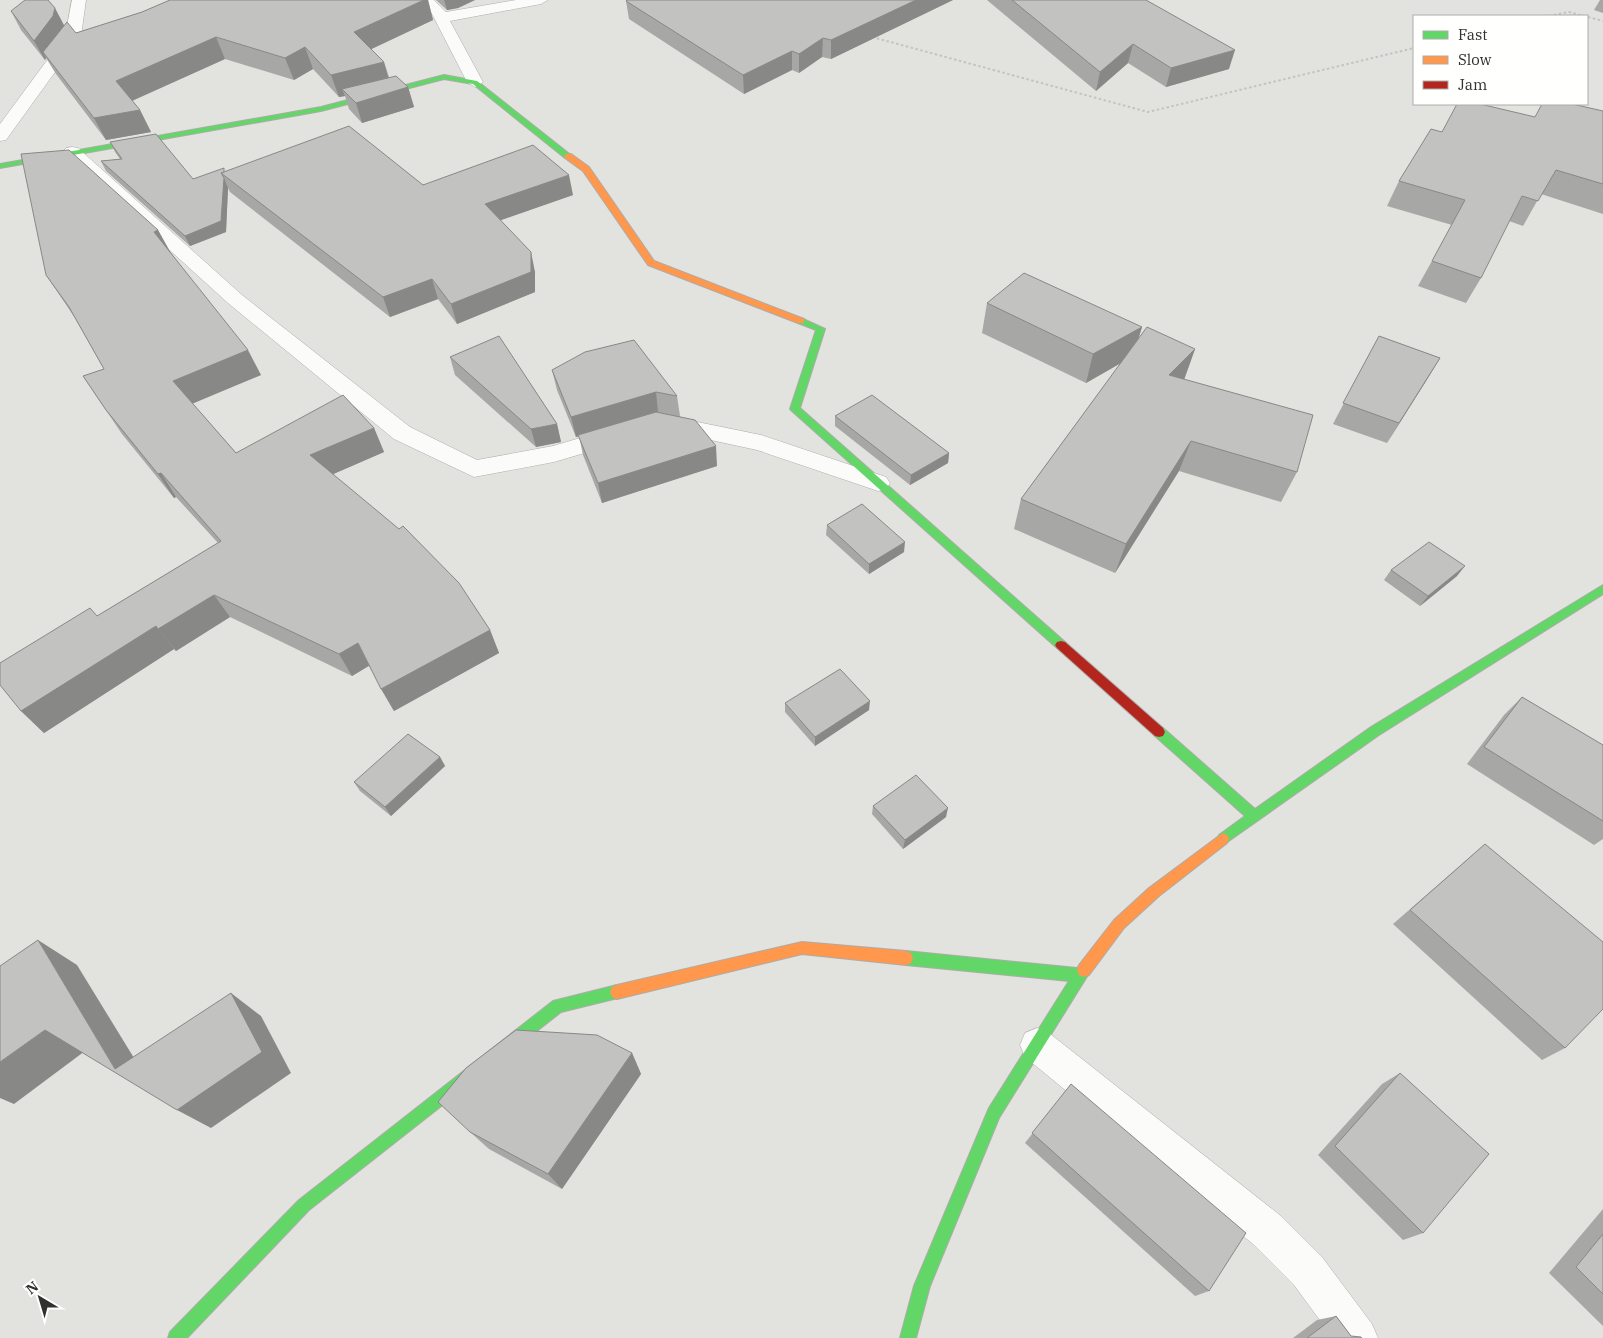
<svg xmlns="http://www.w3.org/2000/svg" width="1603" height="1338" font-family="'IBM Plex Serif',serif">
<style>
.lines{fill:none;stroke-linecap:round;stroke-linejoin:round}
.street-casing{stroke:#acacaa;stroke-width:1}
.fast-casing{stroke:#acacaa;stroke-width:2}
.slow-casing{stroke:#acacaa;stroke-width:2}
.jam-casing{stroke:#acacaa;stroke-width:2}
.path{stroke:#c3c3c3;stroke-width:2;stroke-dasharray:2.5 2.5;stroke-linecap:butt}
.street{fill:#fbfbfa;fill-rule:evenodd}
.fast{fill:#63d668;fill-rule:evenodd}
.slow{fill:#ff974d;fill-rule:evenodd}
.jam{fill:#b3261e;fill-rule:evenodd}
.wall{fill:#a7a8a5}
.shaded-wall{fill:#888886}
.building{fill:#c2c3c0;stroke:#888886}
</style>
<rect width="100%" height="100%" fill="#e2e2de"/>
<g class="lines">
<defs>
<g id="street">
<polygon points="72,0 86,0 81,36 6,140 0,141 0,124 65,36"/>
<polygon points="418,0 434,0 446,12 516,0 548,0 541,4 450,21 483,82 475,87 467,82 431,12"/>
<polygon points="72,147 78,148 242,295 410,427 477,460 553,446 617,427 625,429 629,435 625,441 554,462 474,477 394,439 228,303 66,156 63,152 66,148"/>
<polygon points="668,416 761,435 886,477 890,483 886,489 878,491 757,450 660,429 657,424 660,419"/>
<polygon points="1037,1028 1049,1033 1281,1216 1322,1257 1372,1324 1378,1338 1333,1338 1294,1285 1253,1244 1025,1057 1020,1045 1025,1033"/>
</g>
<g id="fast">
<polygon points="444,75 477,81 572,156 565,158 473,84 444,79 321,111 0,168 0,164 321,107"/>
<polygon points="801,318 825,329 800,408 1065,642 1067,645 1065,648 1057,648 792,411 790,409 816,330 798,323 797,321"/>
<polygon points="1603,585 1603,594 1379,735 1223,845 1219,843 1217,839 1219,835 1245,816 1155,736 1153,732 1155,728 1159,727 1163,728 1255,809 1371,727"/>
<polygon points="906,951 1077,968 1084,963 1089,965 1091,970 999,1118 930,1286 916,1338 900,1338 914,1286 989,1108 1069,981 906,965 901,963 899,958 901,953"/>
<polygon points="617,985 622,987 624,992 622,997 561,1012 309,1210 187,1338 168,1338 170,1332 299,1200 553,1001"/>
</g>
<g id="slow">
<polygon points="565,154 571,154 589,167 654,261 804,319 804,323 798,323 648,265 583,171 565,158"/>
<polygon points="1223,833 1227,835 1229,839 1227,843 1159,896 1124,928 1089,975 1084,977 1079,975 1077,970 1079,965 1114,920 1149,888"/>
<polygon points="802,942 906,951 911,953 913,958 911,963 906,965 802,954 617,999 612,997 610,992 612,987 617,985"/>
</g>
<polygon id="jam" points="1061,641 1065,642 1163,728 1165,732 1163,736 1159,737 1155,736 1057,648 1055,645 1057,642"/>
</defs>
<use href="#street" class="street-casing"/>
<use href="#fast" class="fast-casing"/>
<use href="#slow" class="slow-casing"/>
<use href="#jam" class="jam-casing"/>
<g class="path">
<polyline points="1549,16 1569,12 1603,21"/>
<polyline points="872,37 1148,112 1414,48"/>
</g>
<use href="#street" class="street"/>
<use href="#fast" class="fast"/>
<use href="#slow" class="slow"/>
<use href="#jam" class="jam"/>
</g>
<g class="wall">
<polygon points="170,0 428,0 433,20 371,49 384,62 389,77 408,87 414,107 362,123 349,109 345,96 339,97 313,69 294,80 225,59 132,101 140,110 151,132 106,140 56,74 46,58 45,60 21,30 11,11 64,25 76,33 142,12"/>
<polygon points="436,0 475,0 458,8 447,10"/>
<polygon points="627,0 953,0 831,59 822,57 799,73 792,70 744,94 629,19 626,1"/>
<polygon points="987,0 1146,0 1229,69 1166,87 1128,63 1096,91"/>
<polygon points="1600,0 1603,0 1603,13 1594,10"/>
<polygon points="1603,111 1603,214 1541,194 1523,226 1509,221 1481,278 1466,303 1418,286 1452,225 1387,206 1399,181 1442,132 1535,117"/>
<polygon points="110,142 193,179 226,171 573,195 500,220 535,272 535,292 457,324 438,299 390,317 230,192 228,188 226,232 190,246 106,171 101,161 120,159 115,152"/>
<polygon points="158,230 171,253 261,375 192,403 236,453 374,428 384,452 333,474 490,630 499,653 394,711 369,666 352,676 230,617 176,651 174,649 44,733 21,711 97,616 218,543 176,497 174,498 122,434 83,376 104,369 75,318 46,275"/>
<polygon points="987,303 1142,327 1138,340 1195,349 1184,379 1297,472 1281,502 1179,471 1115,573 1014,529 1021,499 1121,363 1086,383 982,333"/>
<polygon points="1379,336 1440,358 1387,443 1333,424"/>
<polygon points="450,357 557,424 561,442 536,447 455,375"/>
<polygon points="552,370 677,396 680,416 717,466 602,503 583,455 579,436 576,437 557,390"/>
<polygon points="835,416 949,453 948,463 910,485 835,426"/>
<polygon points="827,525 904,552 869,574 826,535"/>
<polygon points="1391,570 1457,576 1420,606 1384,580"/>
<polygon points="1522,697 1603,745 1603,839 1594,845 1467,764 1504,715"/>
<polygon points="785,703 869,710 815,746 785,712"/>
<polygon points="440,757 445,766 391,816 360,791 354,782"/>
<polygon points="873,806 946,817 903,849 872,814"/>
<polygon points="1485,844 1565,1048 1542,1060 1393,924"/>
<polygon points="632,1053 641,1074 562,1189 489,1149 470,1132"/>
<polygon points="1400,1073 1423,1233 1403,1240 1318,1155 1382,1084"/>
<polygon points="1071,1084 1209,1291 1195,1296 1025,1143"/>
<polygon points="1603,1209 1603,1326 1549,1273"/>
<polygon points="1336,1316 1351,1336 1362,1338 1293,1338 1317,1320"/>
</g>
<g class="shaded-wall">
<polygon points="424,0 428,0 433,20 361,54 354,32"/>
<polygon points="444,0 475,0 458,8 447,10"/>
<polygon points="916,0 953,0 831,59 831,40"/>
<polygon points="55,8 65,27 43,52 46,58 45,60 34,41"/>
<polygon points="216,37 225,59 127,103 116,81"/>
<polygon points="823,38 822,57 799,73 799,54"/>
<polygon points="1133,44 1128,63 1096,91 1100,72"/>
<polygon points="305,47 313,69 294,80 285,58"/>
<polygon points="1235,50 1229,69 1166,87 1171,68"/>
<polygon points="792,51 792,70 744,94 743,75"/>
<polygon points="384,62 390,84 342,89 345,96 339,97 331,75"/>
<polygon points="408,87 414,107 362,123 356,103"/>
<polygon points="140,110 151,132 106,140 94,118"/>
<polygon points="569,175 573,195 490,224 485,204"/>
<polygon points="224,178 228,188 226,232 190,246 185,236"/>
<polygon points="158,230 171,254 154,232"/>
<polygon points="531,252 535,272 535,292 457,324 451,304"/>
<polygon points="432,279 438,299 390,317 383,297"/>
<polygon points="1142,327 1133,356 1086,383 1093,354"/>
<polygon points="1195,349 1184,380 1169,375"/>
<polygon points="248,350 261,375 187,406 173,381"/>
<polygon points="1440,358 1428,378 1387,443 1399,423"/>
<polygon points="656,392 658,412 576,437 571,417"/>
<polygon points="557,424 561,442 536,447 531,429"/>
<polygon points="374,428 384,452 322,479 310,455"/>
<polygon points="1191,441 1179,471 1115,573 1126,544"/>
<polygon points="716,446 717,466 602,503 598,483"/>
<polygon points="949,453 948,463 910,485 911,475"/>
<polygon points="161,473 176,497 174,498 158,474"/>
<polygon points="905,542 904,552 869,574 869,564"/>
<polygon points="1465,566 1457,576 1420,606 1428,596"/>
<polygon points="214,595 230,617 176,651 158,629"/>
<polygon points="156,626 174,649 44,733 21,711"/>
<polygon points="490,630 499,653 394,711 381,689"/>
<polygon points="358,643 370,665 352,676 339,654"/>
<polygon points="870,701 869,710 815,746 815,737"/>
<polygon points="440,757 445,766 391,816 385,807"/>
<polygon points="948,808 946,817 903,849 905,840"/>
<polygon points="38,940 77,965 153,1089 115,1069"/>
<polygon points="231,993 261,1016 291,1073 211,1128 177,1110"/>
<polygon points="45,1030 85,1051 14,1104 0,1098 0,1062"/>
<polygon points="632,1053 641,1074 562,1189 548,1174"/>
</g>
<g class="building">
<polygon points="25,0 48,0 55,8 53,16 34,41 11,11"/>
<polygon points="170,0 424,0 354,32 384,62 331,75 305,47 285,58 216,37 116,81 140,110 94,118 43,52 67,22 76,33 142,12"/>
<polygon points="627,0 916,0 831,40 823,38 799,54 792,51 743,75 626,1"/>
<polygon points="1012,0 1146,0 1235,50 1171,68 1133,44 1100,72"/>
<polygon points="396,76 408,87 356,103 342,89"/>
<polygon points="1457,104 1480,104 1535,117 1542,104 1572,104 1603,111 1603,184 1556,170 1538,201 1522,196 1481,278 1432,261 1465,200 1399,181 1431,129 1442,132"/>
<polygon points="349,126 423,185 533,145 569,175 485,204 531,252 531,272 451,304 432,279 383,297 221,173"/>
<polygon points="156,134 193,179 224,168 224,172 221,173 224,178 221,221 185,236 101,161 122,159 110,142"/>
<polygon points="69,150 158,230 154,232 248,350 173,381 236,453 343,395 374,428 310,455 399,529 403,526 459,583 490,630 381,689 358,643 339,654 214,595 158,629 156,626 21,711 0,685 0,663 90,608 97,616 221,541 161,473 158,474 106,410 83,376 104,369 69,307 46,275 21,154"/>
<polygon points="1024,273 1142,327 1093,354 987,303"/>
<polygon points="1147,327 1195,349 1169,375 1313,415 1297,472 1191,441 1126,544 1021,499"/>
<polygon points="499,336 557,424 531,429 450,357"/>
<polygon points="1379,336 1440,358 1399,423 1343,403"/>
<polygon points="634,340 677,396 656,392 571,417 552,370 585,352"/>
<polygon points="872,395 949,453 911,475 835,416"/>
<polygon points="656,412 695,420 716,446 598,483 578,435"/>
<polygon points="862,504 905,542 869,564 827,525"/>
<polygon points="1429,542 1465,566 1428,596 1391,570"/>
<polygon points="840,669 870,701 815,737 785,703"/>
<polygon points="1522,697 1603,745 1603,821 1484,747"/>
<polygon points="408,734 440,757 385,807 354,782"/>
<polygon points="916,775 948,808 905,840 873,806"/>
<polygon points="1485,844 1603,942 1603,1009 1565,1048 1410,910"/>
<polygon points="38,940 115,1069 231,993 262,1052 177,1110 45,1030 0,1062 0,966"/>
<polygon points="516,1030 597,1035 632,1053 548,1174 470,1132 438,1102 466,1068"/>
<polygon points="1400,1073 1489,1154 1423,1233 1335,1146"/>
<polygon points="1071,1084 1246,1233 1209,1291 1032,1133"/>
<polygon points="1603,1234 1603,1294 1576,1267"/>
<polygon points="1336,1316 1351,1336 1361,1337 1362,1338 1307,1338"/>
</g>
<rect x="1413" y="15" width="175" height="90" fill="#fffffe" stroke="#acacab"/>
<rect x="1423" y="31" width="25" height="8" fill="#63d668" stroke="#acacab"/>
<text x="1458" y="40" font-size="15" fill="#30302e">Fast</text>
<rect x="1423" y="56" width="25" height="8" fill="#ff974d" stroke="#acacab"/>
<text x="1458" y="65" font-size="15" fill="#30302e">Slow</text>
<rect x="1423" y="81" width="25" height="8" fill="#b3261e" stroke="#acacab"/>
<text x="1458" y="90" font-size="15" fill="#30302e">Jam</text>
<g transform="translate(40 1298) rotate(322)" stroke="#fffffe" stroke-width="4" paint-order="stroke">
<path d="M0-4L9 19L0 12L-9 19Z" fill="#30302e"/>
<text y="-8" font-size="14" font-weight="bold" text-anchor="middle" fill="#30302e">N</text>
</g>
</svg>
